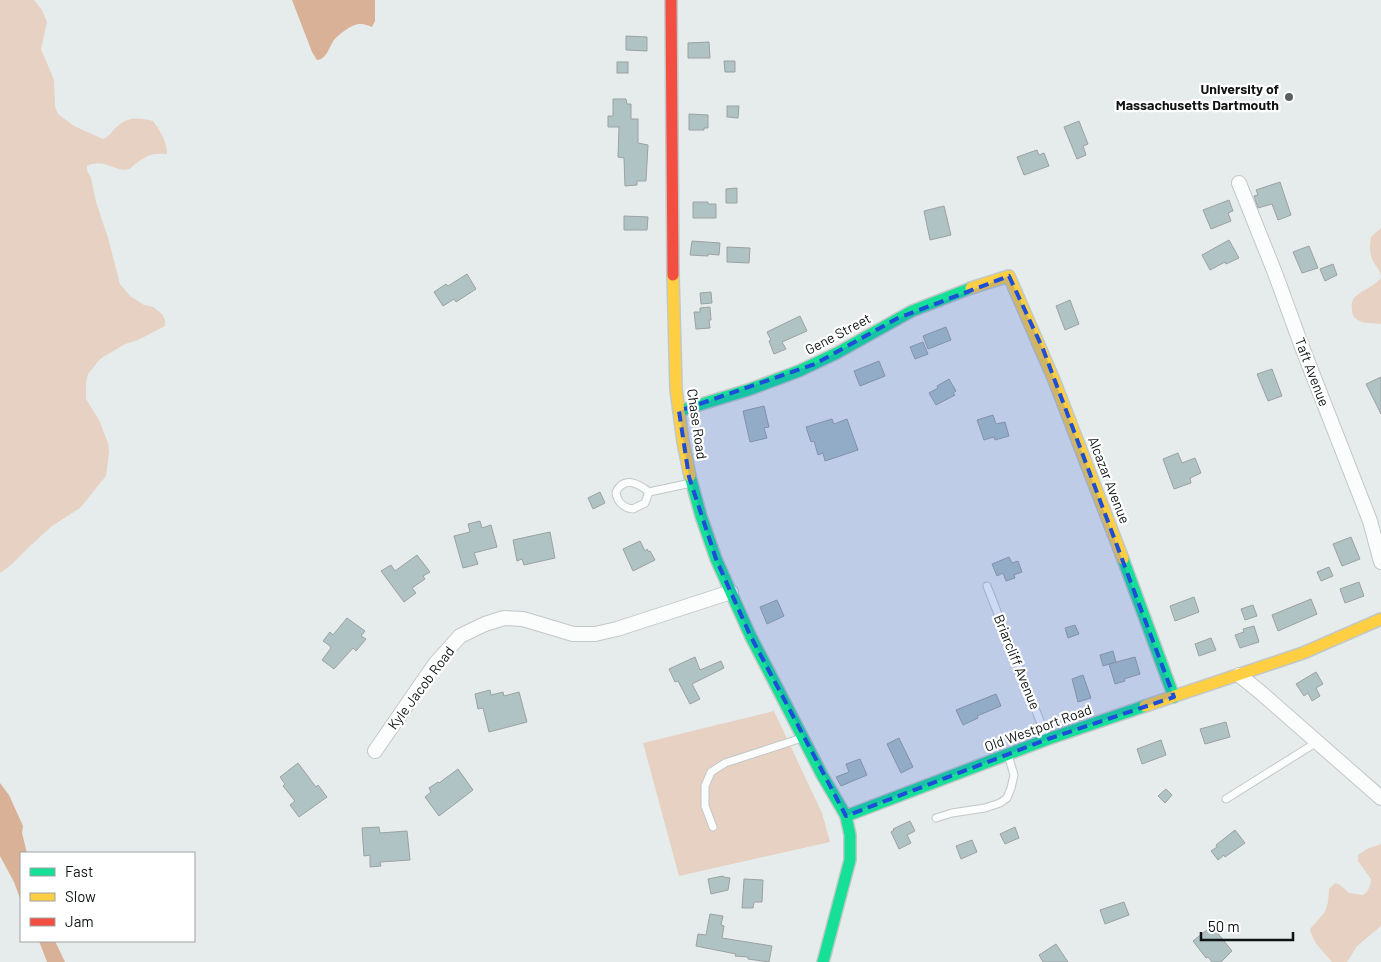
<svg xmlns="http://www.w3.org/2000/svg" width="1381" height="962" font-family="Barlow,sans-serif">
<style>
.green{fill:#e6d1c2}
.water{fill:#d9b197}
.building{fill:#afc3c5;stroke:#9ca1a1}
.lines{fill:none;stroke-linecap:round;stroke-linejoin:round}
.lane-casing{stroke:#c2c7c7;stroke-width:9}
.street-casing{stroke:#c2c7c7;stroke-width:16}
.fast-casing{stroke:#c2c7c7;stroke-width:14}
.slow-casing{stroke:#c2c7c7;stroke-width:14}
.jam-casing{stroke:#c2c7c7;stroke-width:14}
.lane{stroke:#fbfcfc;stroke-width:7}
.street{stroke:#fbfcfc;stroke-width:14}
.fast{stroke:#16e098;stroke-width:11}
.slow{stroke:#ffcf43;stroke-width:11}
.jam{stroke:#f24e42;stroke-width:11}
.marked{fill:#1d4ed8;fill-opacity:0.2;stroke:#1d4ed8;stroke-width:4;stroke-dasharray:10 6;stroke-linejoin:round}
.poi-dot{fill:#5a5f5f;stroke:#fff;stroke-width:2}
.labels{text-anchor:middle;stroke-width:4.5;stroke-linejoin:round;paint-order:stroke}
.poi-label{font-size:14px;font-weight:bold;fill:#0f1313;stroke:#fff;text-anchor:end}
.street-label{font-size:14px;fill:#0f1313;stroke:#fff}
</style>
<rect width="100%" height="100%" fill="#e6ecec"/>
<g class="green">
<path d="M 0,0 L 34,0 L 42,10 L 47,22 L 41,49 L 54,80 L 55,107 L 58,114 L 74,126 L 103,139 C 112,135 111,131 118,126 C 129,116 140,118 153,121 C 160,131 167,141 167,154 C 151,153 148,155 135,164 C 133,166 131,168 129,169 C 117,173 103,157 87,166 L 87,171 L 91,178 L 96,202 L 108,238 L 120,284 L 130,296 L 144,305 L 153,307 L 162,314 L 165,320 L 165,326 L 138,340 L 125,344 L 100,359 L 88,374 L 86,383 L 86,399 L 99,420 L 108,443 L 109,453 L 106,476 L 80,508 L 52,526 L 29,547 L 11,565 L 0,573 Z"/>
<path d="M 1381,228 L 1381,324 C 1370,323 1352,324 1352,310 C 1351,306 1352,301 1354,298 C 1361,290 1374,287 1381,278 C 1381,270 1375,266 1372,259 C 1369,251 1370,244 1371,237 Z"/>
<polygon points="774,711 822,813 830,842 679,876 643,743"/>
<path d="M 1381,844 L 1381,926 L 1357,946 L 1347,962 L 1332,962 C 1324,952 1312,942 1310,929 C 1325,912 1328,913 1329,889 L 1335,883 L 1340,885 L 1349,893 L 1363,895 C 1368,892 1371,885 1371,879 L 1358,861 L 1358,855 L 1367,849 Z"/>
</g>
<g class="water">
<path d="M 292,0 L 375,0 L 375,21 L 372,27 C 369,26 365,24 361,24 C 353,23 339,34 334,40 C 329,47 327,59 317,60 L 312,52 Z"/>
<polygon points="0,783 9,795 23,826 22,833 27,853 21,853 21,901 14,882 0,856"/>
<polygon points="39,941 55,941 65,962 47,962"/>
</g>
<g class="building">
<polygon points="626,36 647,37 647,51 626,50"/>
<polygon points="709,42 710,58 688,58 688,43"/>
<polygon points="724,61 735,61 735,72 725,72"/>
<rect x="617" y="62" width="11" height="11"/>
<polygon points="613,99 626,99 627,104 631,104 631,119 638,119 638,143 648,145 646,181 637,181 637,185 625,186 624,158 618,157 619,127 608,127 608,116 613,116"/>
<polygon points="727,106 739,106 738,118 727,117"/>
<polygon points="689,114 708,115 708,128 704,128 704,130 689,130"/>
<polygon points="1079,121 1088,144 1083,146 1086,155 1077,159 1064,127"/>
<polygon points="1037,150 1039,155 1044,153 1049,166 1024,175 1017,157"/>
<polygon points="1280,182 1291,215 1278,220 1272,204 1258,208 1254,196 1258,195 1256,190"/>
<polygon points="737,188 737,203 726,203 726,189"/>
<polygon points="1229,200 1233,211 1228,213 1231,221 1211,229 1203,210"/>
<polygon points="693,202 708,202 708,204 716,204 716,218 693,218"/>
<polygon points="944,206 951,235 930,240 924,211"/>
<polygon points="624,216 648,217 647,230 624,230"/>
<polygon points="1229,240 1239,258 1226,264 1225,262 1210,270 1202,255"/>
<polygon points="692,241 720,243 719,255 708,254 708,256 690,255"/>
<polygon points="1309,246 1318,268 1302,273 1293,252"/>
<polygon points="727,247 750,248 749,263 727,262"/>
<polygon points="1333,264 1337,275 1325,281 1320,269"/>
<polygon points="467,274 476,289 456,302 454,299 443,306 434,292 446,284 448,286"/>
<polygon points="711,292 712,303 701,304 700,293"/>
<polygon points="1070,300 1079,324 1065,330 1056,306"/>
<polygon points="710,307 711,320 709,320 710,328 696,329 694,312 700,312 700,308"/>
<polygon points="800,316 807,331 782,342 786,349 774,354 769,341 771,340 767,332"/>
<polygon points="946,327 951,340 928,349 923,336"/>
<polygon points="923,342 928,354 915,359 910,347"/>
<polygon points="879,361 885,376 860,386 854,371"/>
<polygon points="1272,369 1282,396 1268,401 1257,374"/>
<polygon points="1381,377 1381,414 1366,384"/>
<polygon points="949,379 956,391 953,393 955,395 936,405 929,393 938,388 937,386"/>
<polygon points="764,406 769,427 764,428 767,438 750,442 743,411"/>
<polygon points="993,415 996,424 1005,422 1009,436 995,440 994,437 984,440 977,420"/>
<polygon points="832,419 834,424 847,419 858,450 825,461 823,453 818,455 814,441 811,442 806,427"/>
<polygon points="1178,453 1182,463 1195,458 1201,473 1190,478 1191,483 1174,489 1163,459"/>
<polygon points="600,492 605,503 593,509 588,498"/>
<polygon points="480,521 482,528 491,525 497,547 474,553 478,564 463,568 454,536 470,532 468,524"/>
<polygon points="550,532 555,558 524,565 522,559 517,561 513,540"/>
<polygon points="1351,537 1360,559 1342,566 1333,544"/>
<polygon points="640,541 645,551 647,549 649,552 650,551 655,560 633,571 623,549"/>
<polygon points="417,555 430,572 423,576 425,579 412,588 416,593 404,602 381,571 391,565 395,571"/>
<polygon points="1009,557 1012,563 1018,561 1022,572 1014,575 1015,578 1006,581 1003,573 997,576 992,564"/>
<polygon points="1329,567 1333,576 1321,581 1317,572"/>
<polygon points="1359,582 1364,596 1345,603 1340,589"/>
<polygon points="1194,597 1199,612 1175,621 1170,606"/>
<polygon points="1311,599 1317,614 1278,631 1272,615"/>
<polygon points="777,600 784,616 767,624 760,607"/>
<polygon points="1253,605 1257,616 1245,620 1241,609"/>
<polygon points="347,618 365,631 361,636 366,639 356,651 353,648 334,669 322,660 331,648 330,646 323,641 330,632 333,635"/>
<polygon points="1075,625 1079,634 1068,638 1065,628"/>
<polygon points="1254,626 1259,642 1240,648 1235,635 1244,632 1243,629"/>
<polygon points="1211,638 1216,650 1199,656 1195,644"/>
<polygon points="1113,651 1116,662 1103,666 1100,655"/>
<polygon points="695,657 700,670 721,661 724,668 692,684 700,699 690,704 678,681 675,682 669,669"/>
<polygon points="1135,657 1140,674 1124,679 1125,681 1115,684 1109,664"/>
<polygon points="1316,672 1323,684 1316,688 1320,696 1312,701 1308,693 1304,696 1296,684"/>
<polygon points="1083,675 1091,698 1078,702 1072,679"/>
<polygon points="490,690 491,695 503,692 504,696 519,692 527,722 489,732 483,708 478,709 475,694"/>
<polygon points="996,694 1001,706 977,716 978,718 963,725 956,710"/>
<polygon points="1226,722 1230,737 1205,744 1200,729"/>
<polygon points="899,738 913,767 901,773 887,744"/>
<polygon points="1161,740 1166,755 1142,764 1137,749"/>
<polygon points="860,759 867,775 841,786 836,777 849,772 846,764"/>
<polygon points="298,763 316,787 318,785 327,797 299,817 290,805 295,801 283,786 285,784 280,777"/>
<polygon points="458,769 473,790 439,816 425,797 431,792 429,788 438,782 439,783"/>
<polygon points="1166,789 1172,795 1165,803 1158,796"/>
<polygon points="910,821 915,831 907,835 911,843 899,849 891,832 894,830 893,829"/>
<polygon points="379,827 380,833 407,831 410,860 380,862 381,866 370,867 370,855 364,856 362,828"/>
<polygon points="1015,827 1019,838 1005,844 1000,834"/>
<polygon points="1235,830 1245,843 1225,857 1224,855 1218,860 1211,851 1217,847 1216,845"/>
<polygon points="972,840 977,852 961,859 956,846"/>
<polygon points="723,876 723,877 730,878 728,890 711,894 708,879"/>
<polygon points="744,879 763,880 762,902 754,902 753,908 742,908"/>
<polygon points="1124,902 1129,915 1105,924 1100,910"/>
<polygon points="710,914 723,916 721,925 724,926 722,938 772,946 769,962 748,959 748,957 735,956 736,954 696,946 698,934 706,935"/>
<polygon points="1212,926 1232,951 1221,962 1212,962 1208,957 1206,958 1193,941"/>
<polygon points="1056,944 1068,962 1043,962 1039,955"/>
</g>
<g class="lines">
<defs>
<g id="lane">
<path d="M 649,492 L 645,503 L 633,509 C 623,508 617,501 616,492 C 624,476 638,483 649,492 L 691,483"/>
<polyline points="987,586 1047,739"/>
<polyline points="1226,799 1317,742"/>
<polyline points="936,818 952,813 985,808 1000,803 1007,798 1011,788 1014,775 1008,755"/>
<polyline points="713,827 705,806 705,786 711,772 725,763 802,738"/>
</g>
<g id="street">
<polyline points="1239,183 1275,273 1302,347 1370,521 1381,562"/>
<polyline points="1239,675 1259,691 1381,798"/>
<polyline points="375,751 435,664 460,636 485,624 504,618 523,619 573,634 595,634 617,629 731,592"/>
</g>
<g id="fast">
<polyline points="679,411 748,390 799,371 837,353 912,311 971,288"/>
<polyline points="690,476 701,516 716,559 750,635 822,775 846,816 850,835 850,860 823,962"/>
<polyline points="1123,559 1174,697"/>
<polyline points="846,816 1048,739 1145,706"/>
</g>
<g id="slow">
<polyline points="673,275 676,389 683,442 690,476"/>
<polyline points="971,288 1009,276 1054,380 1123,559"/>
<polyline points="1145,706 1303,653 1381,619"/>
</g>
<polyline id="jam" points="671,0 673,275"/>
</defs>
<use href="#lane" class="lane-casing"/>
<use href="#street" class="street-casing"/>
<use href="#fast" class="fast-casing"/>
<use href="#slow" class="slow-casing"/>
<use href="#jam" class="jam-casing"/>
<use href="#lane" class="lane"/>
<use href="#street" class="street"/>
<use href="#fast" class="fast"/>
<use href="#slow" class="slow"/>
<use href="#jam" class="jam"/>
</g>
<path class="marked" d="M 1009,276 L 1043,349 L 1174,697 L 1048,739 L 846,816 L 750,635 L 716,559 L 689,477 L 679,411 L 815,364 L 898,318 Z"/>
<circle class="poi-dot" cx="1289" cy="97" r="5"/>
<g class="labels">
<g class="poi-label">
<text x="1279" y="94">University of<tspan x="1279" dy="16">Massachusetts Dartmouth</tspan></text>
</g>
<g class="street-label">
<text transform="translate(838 334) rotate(-28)" y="5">Gene Street</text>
<text transform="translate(1312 372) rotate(69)" y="5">Taft Avenue</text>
<text transform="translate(697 424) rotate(82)" y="5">Chase Road</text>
<text transform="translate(1109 480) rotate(69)" y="5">Alcazar Avenue</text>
<text transform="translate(1017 662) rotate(68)" y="5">Briarcliff Avenue</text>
<text transform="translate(421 688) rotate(-53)" y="5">Kyle Jacob Road</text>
<text transform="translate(1038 728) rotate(-20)" y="5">Old Westport Road</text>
</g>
</g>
<rect x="20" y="852" width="175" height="90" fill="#ffffff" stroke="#9fa1a1"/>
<rect x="30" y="868" width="25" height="8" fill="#16e098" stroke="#9fa1a1"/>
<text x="65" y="877" font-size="15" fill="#0f1313">Fast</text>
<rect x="30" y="893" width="25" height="8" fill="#ffcf43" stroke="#9fa1a1"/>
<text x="65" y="902" font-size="15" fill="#0f1313">Slow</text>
<rect x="30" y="918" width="25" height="8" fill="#f24e42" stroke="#9fa1a1"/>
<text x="65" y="927" font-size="15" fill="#0f1313">Jam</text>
<path d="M1201 932v8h92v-8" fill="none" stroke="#0f1313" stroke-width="2.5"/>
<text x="1208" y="932" font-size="15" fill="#0f1313" stroke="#ffffff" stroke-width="4" paint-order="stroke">50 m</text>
</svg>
